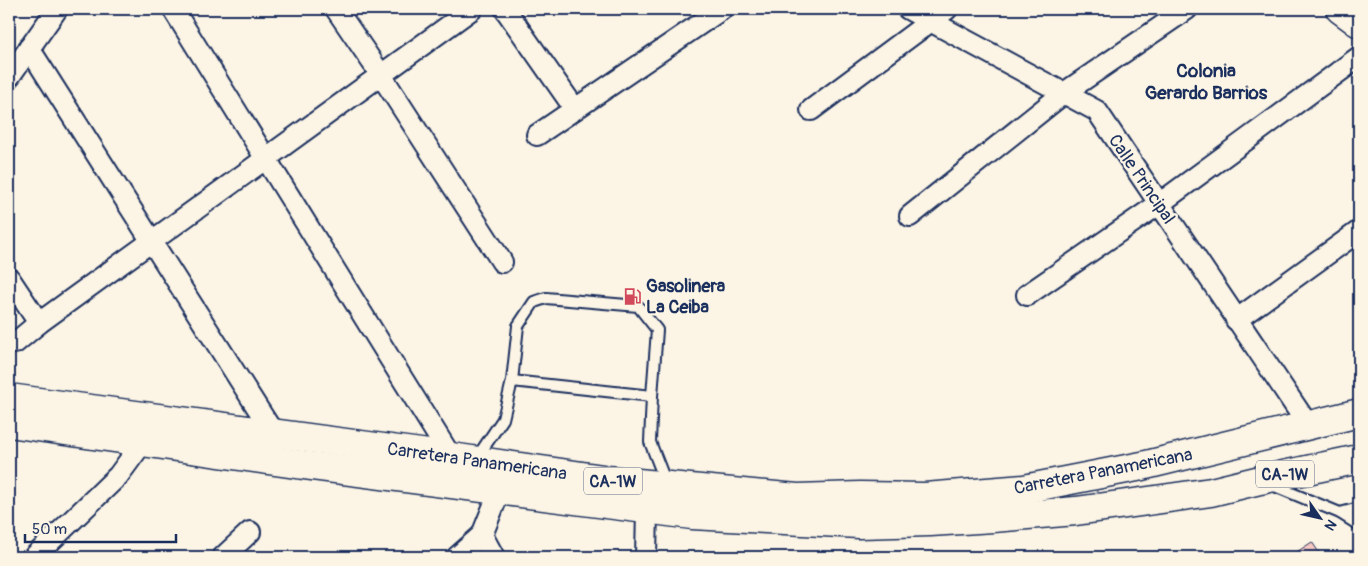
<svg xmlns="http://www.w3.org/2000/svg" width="1368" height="566" font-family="Pangolin,sans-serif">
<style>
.building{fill:#f7c7c2;stroke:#1b2f5e}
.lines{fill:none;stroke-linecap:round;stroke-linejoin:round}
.lane-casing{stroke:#1b2f5e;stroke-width:14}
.street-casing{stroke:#1b2f5e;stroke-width:24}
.secondary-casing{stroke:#1b2f5e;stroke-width:31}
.highway-casing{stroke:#1b2f5e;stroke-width:31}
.lane{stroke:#fcf5e5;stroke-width:10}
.street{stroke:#fcf5e5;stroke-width:20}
.secondary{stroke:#fcf5e5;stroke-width:28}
.highway{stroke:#fcf5e5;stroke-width:28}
.labels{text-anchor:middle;stroke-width:4.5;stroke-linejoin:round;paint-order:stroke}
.shield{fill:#fcf5e5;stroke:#5e6a86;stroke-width:1}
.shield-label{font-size:16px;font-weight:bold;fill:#1b2f5e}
.street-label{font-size:18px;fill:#1b2f5e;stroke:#fcf5e5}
.poi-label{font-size:18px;font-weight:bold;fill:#1b2f5e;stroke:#fcf5e5;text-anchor:start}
.neighbourhood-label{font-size:19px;font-weight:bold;fill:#1b2f5e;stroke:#fcf5e5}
</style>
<rect width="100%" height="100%" fill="#fcf5e5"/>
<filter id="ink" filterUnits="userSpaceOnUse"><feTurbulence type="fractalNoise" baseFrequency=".02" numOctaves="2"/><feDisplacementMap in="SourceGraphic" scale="10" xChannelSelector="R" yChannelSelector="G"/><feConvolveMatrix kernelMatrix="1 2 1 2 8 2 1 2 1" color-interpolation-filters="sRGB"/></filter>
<g filter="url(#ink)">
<polygon class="building" points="1312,542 1322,557 1289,557"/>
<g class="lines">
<defs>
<g id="lane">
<polyline points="512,381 652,396"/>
<polyline points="476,459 503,419 512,381 518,326 534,302 546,298 638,306 657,330 652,396 650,442 666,483"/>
<polyline points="1272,485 1340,513 1359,525"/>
<polyline points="1340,513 1359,508"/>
</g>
<g id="street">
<polyline points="173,9 451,457"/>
<polyline points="336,9 381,75 502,262"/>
<polyline points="505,9 575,109"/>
<polyline points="908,9 1097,111 1308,425"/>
<polyline points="29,48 274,434"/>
<polyline points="9,77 57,9"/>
<polyline points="811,110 947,9"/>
<polyline points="537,135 722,9"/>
<polyline points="910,216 1064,93 1187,9"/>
<polyline points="9,278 39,323"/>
<polyline points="1027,295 1159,204 1359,57"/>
<polyline points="1236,320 1359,231"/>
<polyline points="15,343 39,323 472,9"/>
<polyline points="482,535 494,557"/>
<polyline points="34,557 118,476 143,442"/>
<polyline points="223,557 250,532"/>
<polyline points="457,557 482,535 500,490"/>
<polyline points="646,557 647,509"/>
</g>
<polyline id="secondary" points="1340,9 1359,23"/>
<g id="highway">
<polyline points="9,398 451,457 617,481 797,498 860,496 925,497 1024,489 1142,466 1359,413"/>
<polyline points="9,423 303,465 692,515 859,524 930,522 993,518 1076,511 1148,501 1211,492 1260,480 1359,459"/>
</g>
</defs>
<use href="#lane" class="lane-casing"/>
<use href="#street" class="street-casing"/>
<use href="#secondary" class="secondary-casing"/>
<use href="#highway" class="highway-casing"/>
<use href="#lane" class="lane"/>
<use href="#street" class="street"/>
<use href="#secondary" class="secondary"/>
<use href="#highway" class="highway"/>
</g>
</g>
<defs>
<symbol id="fuel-bare" viewBox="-9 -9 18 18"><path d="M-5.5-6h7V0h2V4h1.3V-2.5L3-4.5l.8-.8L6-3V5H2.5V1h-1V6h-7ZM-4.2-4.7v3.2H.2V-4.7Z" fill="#d1495b" stroke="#fcf5e5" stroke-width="2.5" paint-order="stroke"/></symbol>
</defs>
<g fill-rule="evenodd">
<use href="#fuel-bare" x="620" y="284" width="25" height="25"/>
</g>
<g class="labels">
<g class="shield">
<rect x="1256" y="460.5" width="58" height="27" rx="4"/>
<rect x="584" y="467.5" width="58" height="27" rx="4"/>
</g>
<g class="shield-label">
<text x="1285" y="480">CA-1W</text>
<text x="613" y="487">CA-1W</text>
</g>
<g class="street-label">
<text transform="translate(1142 179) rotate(56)" y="6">Calle Principal</text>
<text transform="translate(477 461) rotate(8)" y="6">Carretera Panamericana</text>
<text transform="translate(1103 471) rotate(-11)" y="6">Carretera Panamericana</text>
</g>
<g class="poi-label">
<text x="646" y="292">Gasolinera<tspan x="646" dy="21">La Ceiba</tspan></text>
</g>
<g class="neighbourhood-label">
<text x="1206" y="77">Colonia<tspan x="1206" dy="22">Gerardo Barrios</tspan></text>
</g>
</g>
<rect width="1368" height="566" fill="none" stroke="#fcf5e5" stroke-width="30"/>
<rect x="15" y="15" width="1338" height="536" fill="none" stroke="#1b2f5e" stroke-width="2" filter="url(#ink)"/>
<g transform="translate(1320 518) rotate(124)" stroke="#fcf5e5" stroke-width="4" paint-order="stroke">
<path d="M0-4L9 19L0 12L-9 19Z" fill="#1b2f5e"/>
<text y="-8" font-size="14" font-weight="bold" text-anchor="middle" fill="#1b2f5e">N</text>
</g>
<path d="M25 534v8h151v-8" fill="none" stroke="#1b2f5e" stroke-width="2.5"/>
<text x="32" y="534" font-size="15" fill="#1b2f5e" stroke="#fcf5e5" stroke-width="4" paint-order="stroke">50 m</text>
</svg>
